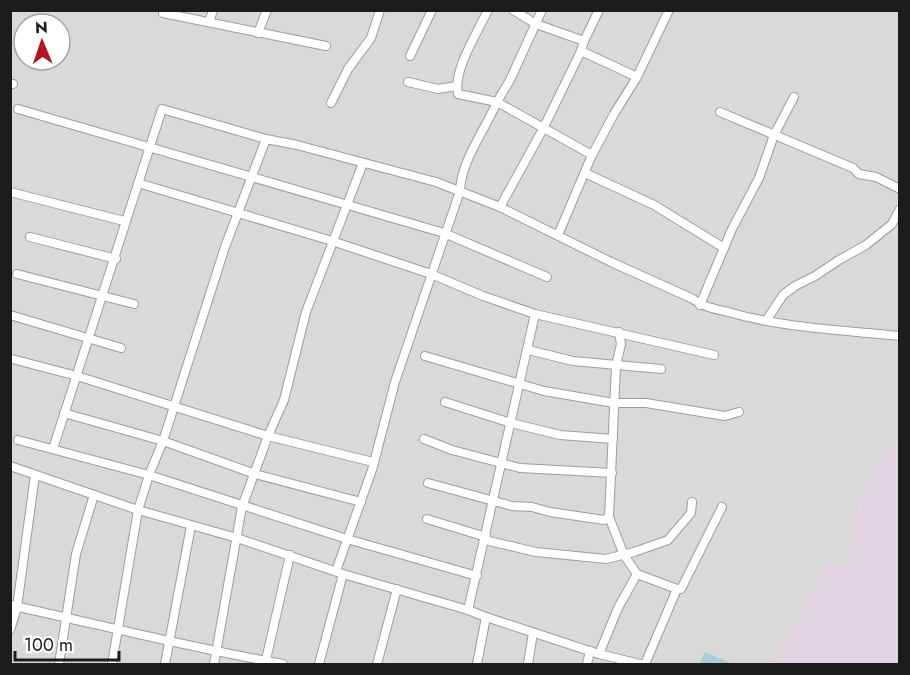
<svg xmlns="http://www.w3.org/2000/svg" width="910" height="675" font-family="Jost,sans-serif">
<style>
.residential{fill:#dad9d9;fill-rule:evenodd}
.industrial{fill:#e4d5e2}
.water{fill:#a7cdd5}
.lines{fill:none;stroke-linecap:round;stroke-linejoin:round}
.minor-casing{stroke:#9d9d9d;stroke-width:10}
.minor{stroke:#fff;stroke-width:8}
</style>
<rect width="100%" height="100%" fill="#ece8e2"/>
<path class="residential" d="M 10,11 L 899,11 L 899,437 L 885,453 L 844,567 L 825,566 L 772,664 L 11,664 ZM 24,24 L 60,24 L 60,60 L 24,60 Z"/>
<polygon class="industrial" points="899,437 899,664 772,664 825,565 844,567 851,544 858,503 885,453"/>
<polygon class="water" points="705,652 730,663 729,664 699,664"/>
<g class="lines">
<defs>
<g id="minor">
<polyline points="513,10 536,24 584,41"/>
<polyline points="542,10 510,80 497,102 592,155"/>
<polyline points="163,13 326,46"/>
<polyline points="209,22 213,10"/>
<polyline points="258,33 267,10"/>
<polyline points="581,51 637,77"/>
<polyline points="410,56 432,10"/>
<polyline points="408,82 438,89 456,86"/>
<polyline points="10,84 13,84"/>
<polyline points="331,103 348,69 371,38 380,10"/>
<polyline points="18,109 444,233 547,277"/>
<polyline points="720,112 853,168 859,174 876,177 900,189"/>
<polyline points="585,173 654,205 724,248"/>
<polyline points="138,183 332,241 431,274 483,296 535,314 714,355"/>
<polyline points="10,192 124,221"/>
<polyline points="500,207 543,129 581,51 584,41 599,10"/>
<polyline points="558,235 592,155 614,114 637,77 669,10"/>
<polyline points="30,237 116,259"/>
<polyline points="17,274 134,304"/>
<polyline points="700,305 732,229 759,178 774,135 794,97"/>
<polyline points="10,315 121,348"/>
<polyline points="766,321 783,295 795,286 815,276 839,260 866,245 892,224 900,209"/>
<polyline points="619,332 621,344 616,366 609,517 624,555 637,574 677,589"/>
<polyline points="528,350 573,361 661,369"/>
<polyline points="425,356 544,391 614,403 646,403 725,416 739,412"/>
<polyline points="12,359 77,376 268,436 373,462"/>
<polyline points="445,402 511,423 560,435 613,439"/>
<polyline points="64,413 163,441 255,474 361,502"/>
<polyline points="424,439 452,450 520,468 612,473"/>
<polyline points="18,440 149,475 347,539 477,576"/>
<path d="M 53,449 L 162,109 L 266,139 L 297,145 L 436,182 L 500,207 L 611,262 L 693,299 C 703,307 716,309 728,312 C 783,328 842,330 900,336"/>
<polyline points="10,466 138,510 237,538 343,574 468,610 486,617 599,654 640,664"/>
<polyline points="428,483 512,506 532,507 550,512 604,520 609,517"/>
<polyline points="427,519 486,537"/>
<polyline points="485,540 536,552 606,559 634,552 668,540 691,513 692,502"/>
<path d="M 336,571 L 372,470 L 395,382 L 460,191 C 461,161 485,130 497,102 L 458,94 C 453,69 477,34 488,10"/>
<path d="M 10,605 C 101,625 191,648 283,664"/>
<polyline points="468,610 535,314"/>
<polyline points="10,630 17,607 35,475"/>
<polyline points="599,654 618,608 637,574"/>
<polyline points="59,664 76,554 94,495"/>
<polyline points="112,664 138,510 149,475 163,441 225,247 266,139"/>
<polyline points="165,664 191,526"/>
<polyline points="214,664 242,507 268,436 284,400 306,312 363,163"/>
<polyline points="265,664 290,555"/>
<polyline points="319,664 343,574"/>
<polyline points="377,664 397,589"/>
<polyline points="477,664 486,617"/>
<polyline points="528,664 533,633"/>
<polyline points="587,664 590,651"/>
<polyline points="645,664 677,589 681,589 722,507"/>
</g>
</defs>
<use href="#minor" class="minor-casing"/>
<use href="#minor" class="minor"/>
</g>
<rect width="910" height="675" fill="none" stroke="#1c1c1c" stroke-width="24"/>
<g transform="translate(42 42) rotate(358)"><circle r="28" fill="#ffffff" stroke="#a4a4a4" stroke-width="1.5"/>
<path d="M0-4.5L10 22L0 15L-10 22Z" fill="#b3151d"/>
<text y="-9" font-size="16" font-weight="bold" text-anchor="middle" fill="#1c1c1c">N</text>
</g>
<path d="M15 651v9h104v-9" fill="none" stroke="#1c1c1c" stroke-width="3"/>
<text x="24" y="651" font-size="18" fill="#1c1c1c" stroke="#ffffff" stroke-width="4.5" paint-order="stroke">100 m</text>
</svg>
